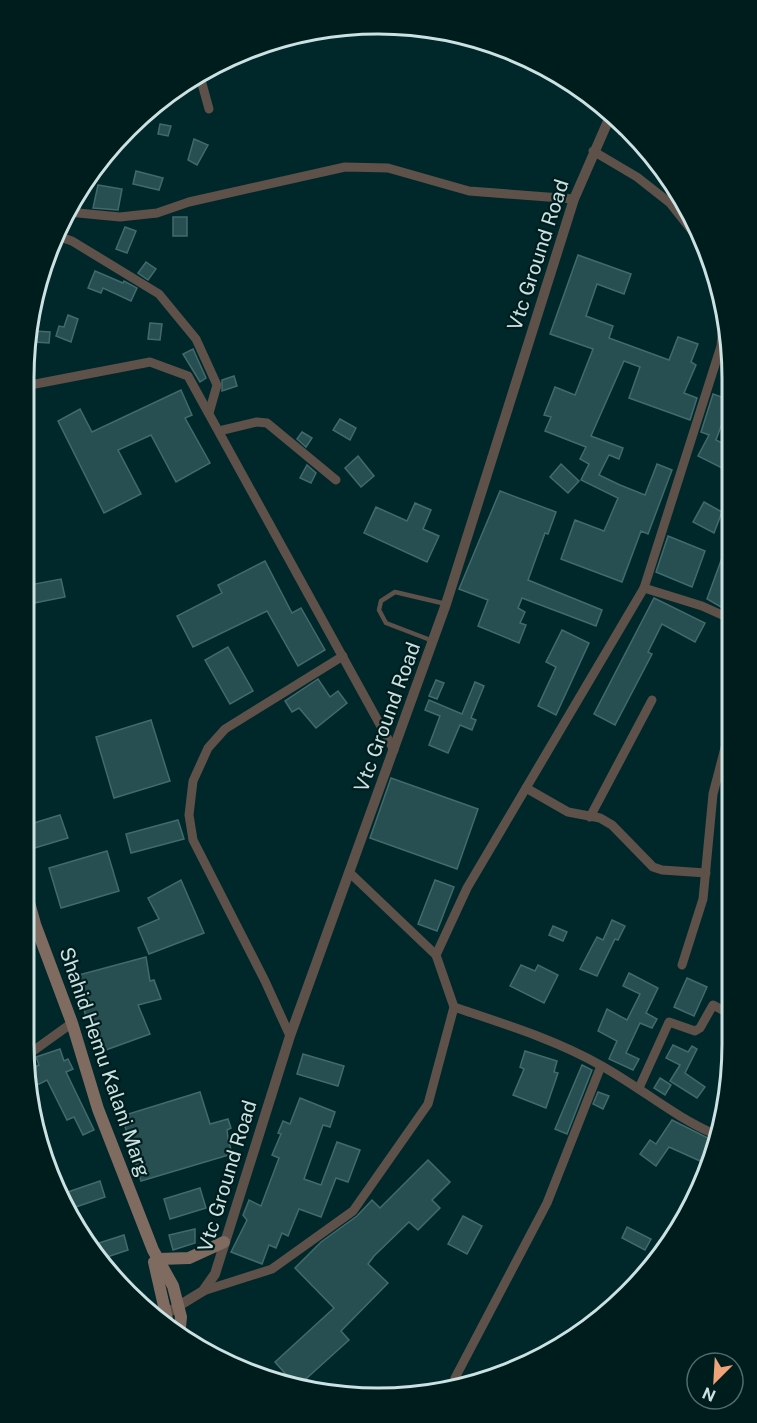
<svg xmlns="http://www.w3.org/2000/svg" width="757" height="1423" font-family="'Public Sans',sans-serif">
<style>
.building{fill:#274f51;stroke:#426a6c;stroke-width:1.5}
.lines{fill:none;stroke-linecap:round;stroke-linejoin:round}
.service{stroke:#5d514a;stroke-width:4.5}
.minor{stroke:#5d514a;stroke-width:9}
.tertiary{stroke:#5d514a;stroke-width:10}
.secondary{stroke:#7f6b60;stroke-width:12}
.labels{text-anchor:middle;stroke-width:4.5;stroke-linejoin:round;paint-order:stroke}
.street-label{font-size:20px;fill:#cce1e2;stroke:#001d1e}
.rim{fill:none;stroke:#cce1e2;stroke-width:3}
</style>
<rect width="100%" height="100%" fill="#00272a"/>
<g class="building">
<polygon points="160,124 171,126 168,136 158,134"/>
<polygon points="623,124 628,130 640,143 619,134"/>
<polygon points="194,139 208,145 197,165 188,160"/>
<polygon points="136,171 163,178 159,190 133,184"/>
<polygon points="98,185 122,189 118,210 93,208"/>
<rect x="173" y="217" width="14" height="19"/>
<polygon points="125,227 136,231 127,253 116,249"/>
<polygon points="578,255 631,274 624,294 597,284 586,316 613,326 609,338 669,360 678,337 698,344 691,362 696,365 684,393 697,398 690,420 629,398 640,367 624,361 591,436 623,448 619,459 609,455 599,475 620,485 645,495 657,464 672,470 648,534 641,531 622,582 561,559 575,520 604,531 618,498 581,480 589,464 580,459 586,447 545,431 551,417 544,415 555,387 575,395 593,349 550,334"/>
<polygon points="146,262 156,269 148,280 138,273"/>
<polygon points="95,271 123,283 124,281 137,288 131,301 103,288 101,293 88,288"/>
<polygon points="68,315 78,319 71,342 56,336 59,326 64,327"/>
<polygon points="150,323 162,324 160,340 148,339"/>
<polygon points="35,331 50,332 49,343 34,342"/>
<polygon points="193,349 206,378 200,382 183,354"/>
<polygon points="234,376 237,386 222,391 222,380"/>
<polygon points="181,390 192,415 185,418 210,463 176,482 151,435 118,450 141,494 104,513 58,421 80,409 92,432"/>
<polygon points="713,394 730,400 730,411 727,410 716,440 730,447 730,472 698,456 709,435 701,432"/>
<polygon points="340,419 356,428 350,440 333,430"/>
<polygon points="302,432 312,438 306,447 297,439"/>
<polygon points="358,456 374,476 361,487 345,468"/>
<polygon points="561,464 579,481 568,493 550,477"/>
<polygon points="307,465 316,473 311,483 300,478"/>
<polygon points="500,491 556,512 548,534 545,533 528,580 602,610 596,626 522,598 518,608 525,612 520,623 526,625 519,643 478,626 488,600 459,589"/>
<polygon points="704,502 722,512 714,533 693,522"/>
<polygon points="415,503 431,510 423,529 439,536 427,562 364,533 376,507 407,521"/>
<polygon points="668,536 705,551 692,587 656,572"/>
<polygon points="730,536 731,598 728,606 723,604 721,607 707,599"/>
<polygon points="265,561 292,613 301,608 325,650 298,666 267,611 193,647 177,616 222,593 218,585"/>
<polygon points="61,579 65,597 24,605 24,586"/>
<polygon points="654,598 705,623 695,642 662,624 648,652 652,654 615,725 594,714"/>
<polygon points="562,630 589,643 556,715 538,706 556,667 546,662"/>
<polygon points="228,647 253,691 230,704 205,660"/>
<polygon points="318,679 330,697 338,691 347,703 316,728 299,708 292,712 285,701"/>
<polygon points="436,680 444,683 437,699 429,696"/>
<polygon points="475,682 484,686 471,718 476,720 472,730 460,725 448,753 429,745 440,716 425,710 429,700 462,714"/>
<polygon points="151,720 170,781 114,798 96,737"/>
<polygon points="391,778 478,809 457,869 370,838"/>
<polygon points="60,815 68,838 28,850 24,826"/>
<polygon points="178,820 184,839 131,853 126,834"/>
<polygon points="107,851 119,891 61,908 49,868"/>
<polygon points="181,880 204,933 149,954 138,928 159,919 148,898"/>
<polygon points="435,880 454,887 437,931 418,924"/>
<polygon points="612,920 625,926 618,940 615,939 597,976 580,969 597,937 603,940"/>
<polygon points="553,926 567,932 563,941 549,935"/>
<polygon points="146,957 150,981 154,980 161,999 138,1005 150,1034 103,1051 90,1016 86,1017 75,976"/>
<polygon points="521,965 535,971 538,965 558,975 544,1003 510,986"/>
<polygon points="629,973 658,988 646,1013 657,1019 652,1028 640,1023 626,1053 639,1059 633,1070 609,1059 617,1041 598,1031 607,1009 627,1020 640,994 623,986"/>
<polygon points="687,978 707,987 694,1016 674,1007"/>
<polygon points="673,1045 688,1052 692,1046 697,1049 685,1073 705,1087 697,1098 670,1081 680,1065 666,1058"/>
<polygon points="60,1049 64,1061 68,1059 73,1069 66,1072 94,1130 83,1135 74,1117 67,1120 47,1080 31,1088 28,1070 39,1065 36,1057"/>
<polygon points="525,1051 557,1061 554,1072 558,1073 546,1108 513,1095 524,1069 520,1067"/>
<polygon points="303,1054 344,1066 338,1086 297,1074"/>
<polygon points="582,1065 592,1070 567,1134 555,1129"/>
<polygon points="660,1078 671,1085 665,1095 654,1088"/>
<polygon points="200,1092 210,1124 228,1119 231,1128 227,1130 228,1138 232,1154 141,1181 122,1116"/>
<polygon points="598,1092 609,1096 603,1109 593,1104"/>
<polygon points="300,1098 335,1112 330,1127 323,1125 304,1179 321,1185 337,1142 360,1150 348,1182 336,1178 321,1217 299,1209 288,1236 282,1233 276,1248 269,1245 262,1264 231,1252 247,1220 243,1215 249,1200 261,1206 279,1158 272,1155 281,1134 278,1133 283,1121 290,1124"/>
<polygon points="672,1120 710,1139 700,1161 669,1147 656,1166 640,1154 650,1140 656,1144"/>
<polygon points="428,1160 450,1182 432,1200 440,1208 418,1230 409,1222 374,1256 368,1264 388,1283 341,1331 349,1340 297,1387 275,1362 334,1308 295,1268 321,1242 357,1216 372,1200 380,1208"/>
<polygon points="100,1181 105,1197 70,1209 62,1194"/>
<polygon points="200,1188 206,1208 170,1219 164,1199"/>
<polygon points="463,1216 482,1226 467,1254 448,1244"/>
<polygon points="627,1227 651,1239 645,1250 622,1238"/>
<polygon points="195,1229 195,1243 173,1250 169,1235"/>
<polygon points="124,1235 128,1250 104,1258 99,1243"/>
</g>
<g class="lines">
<polyline class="service" points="433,641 386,623 379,610 381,601 395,592 446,604"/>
<g class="minor">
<polyline points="201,80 209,109"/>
<polyline points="593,151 637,177 670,203 708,251"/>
<polyline points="68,212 120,217 157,213 189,202 345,167 388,168 469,191 574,199"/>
<polyline points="57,236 72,241 159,294 196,339 217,385 209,413"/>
<polyline points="25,386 150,362 188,376 394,750"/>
<polyline points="219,431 257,422 267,423 336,480"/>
<polyline points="644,588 702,606 731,619"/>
<polyline points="526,788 568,812 600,818 612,825 653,867 662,870 706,873"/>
<polyline points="590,817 652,700"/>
<polyline points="350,873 436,955"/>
<polyline points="682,965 703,899 713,794 731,725"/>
<path d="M 454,1007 C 504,1024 554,1039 600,1065 C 640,1087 673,1116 714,1134"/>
<polyline points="290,1036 265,981 193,840 189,815 193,781 208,748 225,729 343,656"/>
<polyline points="26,1056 72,1023"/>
<polyline points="639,1088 669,1022 695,1031 700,1028 713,1005 732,1015"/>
<polyline points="203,1291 272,1269 353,1211 428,1104 454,1007 436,955 467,888 644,588 721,346 724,310"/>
<polyline points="455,1378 547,1203 601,1066"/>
</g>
<polyline class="tertiary" points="167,1313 203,1291 215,1274 290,1036 446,604 574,199 612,112"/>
<g class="secondary">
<polyline points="24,885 35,924 72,1023 98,1109 153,1250 173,1286 181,1317 179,1337"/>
<polyline points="159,1259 189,1258 224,1242"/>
<polyline points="154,1262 169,1328"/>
</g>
</g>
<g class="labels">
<g class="street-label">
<text transform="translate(538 255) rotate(-72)" y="7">Vtc Ground Road</text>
<text transform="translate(387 717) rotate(-70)" y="7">Vtc Ground Road</text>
<text transform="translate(105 1062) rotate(71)" y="7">Shahid Hemu Kalani Marg</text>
<text transform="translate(227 1176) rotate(-73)" y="7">Vtc Ground Road</text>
</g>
</g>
<path d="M0 0H757V1423H0ZM378 34H378A344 344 0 0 1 722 378V1044A344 344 0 0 1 378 1388H378A344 344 0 0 1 34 1044V378A344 344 0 0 1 378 34Z" fill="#001d1e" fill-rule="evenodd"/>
<path class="rim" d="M378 34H378A344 344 0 0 1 722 378V1044A344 344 0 0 1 378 1388H378A344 344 0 0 1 34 1044V378A344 344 0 0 1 378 34Z"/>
<g transform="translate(715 1381) rotate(204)"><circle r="28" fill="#001d1e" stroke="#526b6c" stroke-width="1.5"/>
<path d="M0-4.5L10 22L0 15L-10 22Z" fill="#efa378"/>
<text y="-9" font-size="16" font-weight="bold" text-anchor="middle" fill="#cce1e2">N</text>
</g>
</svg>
